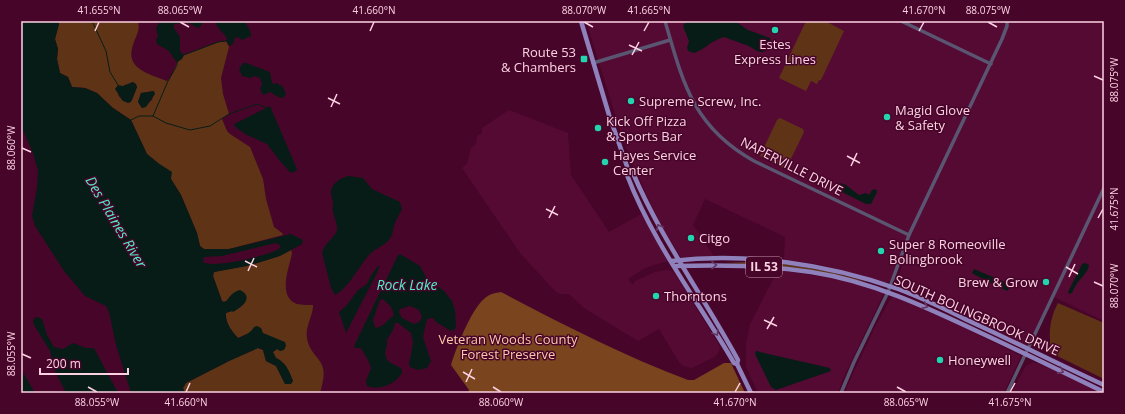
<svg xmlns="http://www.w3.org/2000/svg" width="1125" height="414" font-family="'Open Sans',sans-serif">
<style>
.built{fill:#550a34}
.green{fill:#5f3416;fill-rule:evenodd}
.forest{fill:#79441e}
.water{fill:#071c16;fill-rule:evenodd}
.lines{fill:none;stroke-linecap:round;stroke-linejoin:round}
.stream{stroke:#071c16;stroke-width:1}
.minor{stroke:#5a5571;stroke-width:3.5}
.major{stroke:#8e81bc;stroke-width:4.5}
.oneway{stroke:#643764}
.ticks{fill:none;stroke:#fcd2e2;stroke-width:1.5}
.poi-dot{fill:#22d5af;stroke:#48052a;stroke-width:1.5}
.labels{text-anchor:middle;stroke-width:3;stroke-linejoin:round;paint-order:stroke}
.shield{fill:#48052a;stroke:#c694ab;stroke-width:1}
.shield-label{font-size:12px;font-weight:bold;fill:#fcd2e2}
.poi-label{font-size:13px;fill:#fcd2e2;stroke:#48052a;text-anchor:start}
.street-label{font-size:13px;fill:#fcd2e2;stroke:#48052a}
.park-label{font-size:13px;fill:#fdcaaa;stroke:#48052a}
.water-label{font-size:14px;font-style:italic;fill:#4fefc9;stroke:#48052a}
.neatline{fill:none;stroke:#fcd2e2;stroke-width:1.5}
.ticks-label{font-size:10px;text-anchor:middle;fill:#fcd2e2}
</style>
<rect width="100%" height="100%" fill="#48052a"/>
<g class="built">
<polygon points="586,21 1104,21 1104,321 1052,296 1028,346 920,291 896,284 910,242 904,243 891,279 888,282 885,283 821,265 784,259 785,237 705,199 693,225 714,256 681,257 665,232 648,198 624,143"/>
<polygon points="509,110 568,133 571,175 609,232 643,213 670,261 660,263 645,268 628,279 633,285 635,281 655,272 666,270 673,271 718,343 720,348 716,356 692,368 683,366 679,362 659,329 638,341 584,308 569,294 560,294 555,291 520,253 462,168 467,164 471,148 476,144 477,136 482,133 482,128"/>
<polygon points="778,270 838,279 884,293 842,381 838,393 758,393 746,367 746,344 750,324"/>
<polygon points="892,296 922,307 1021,356 1004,393 845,393 847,387 874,329"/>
<polygon points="1033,362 1060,372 1103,393 1011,393 1026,366"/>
</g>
<g class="green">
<path d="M 58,21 L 138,21 C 140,30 137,34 134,42 C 123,69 148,73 167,81 C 173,76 174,69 177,63 C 179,60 182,59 184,55 L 218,42 L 226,41 L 229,47 L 221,78 L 223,94 L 229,114 L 222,119 L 227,131 L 230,134 L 250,147 L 263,179 L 266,199 L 274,227 L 282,233 L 283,235 L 229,249 L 204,249 L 200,246 L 197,233 L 181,195 L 171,179 L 158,163 L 147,154 L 131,120 L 113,108 L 97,93 L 85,88 L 72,87 L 68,77 L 60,73 L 57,59 L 58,49 L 55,39 L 59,24 ZM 133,82 L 137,87 L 132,100 L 123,101 L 118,95 L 123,86 ZM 154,91 L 152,100 L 142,108 L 138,102 L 141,93 Z"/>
<polygon points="806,21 825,21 844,31 821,80 819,80 817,84 811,81 806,91 779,78"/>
<polygon points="780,118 803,129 804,132 786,169 760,156 777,120"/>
<path d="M 291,250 L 292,253 C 289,269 277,296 297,304 C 302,305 308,305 313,305 L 313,307 C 312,317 305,328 307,338 C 309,353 321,358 323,368 C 325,376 322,385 320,393 L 185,393 L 183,388 L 186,383 L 229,361 L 258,348 L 263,350 L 266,361 L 276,366 L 285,384 L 293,381 C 289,371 285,362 276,358 L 273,352 L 277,349 L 271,337 L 262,333 L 261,328 L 238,338 C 231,331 225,322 226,313 L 232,311 L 230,296 L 227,301 L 224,302 L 222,301 L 213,276 L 214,272 C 240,267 267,263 291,250 Z"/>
<polygon points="765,261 827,271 868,282 775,266 725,263"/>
<path d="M 1058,303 L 1104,323 L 1104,379 L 1049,352 C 1050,348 1050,345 1050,340 C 1049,327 1052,314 1058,303 Z"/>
</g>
<path class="forest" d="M 501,292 C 562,324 624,356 688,380 L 694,380 L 724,363 L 731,363 L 745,393 L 468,393 L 469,390 L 451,365 C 456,348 471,310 484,299 C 489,294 495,293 501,292 Z"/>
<g class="water">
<path d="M 21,21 L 58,21 L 59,24 L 55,39 L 58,49 L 57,59 L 60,73 L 68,77 L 72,87 L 85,88 L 97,93 L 113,108 L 131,120 L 147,154 L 158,163 L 172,172 L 171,179 L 181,195 L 197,233 L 200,246 L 204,249 L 229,249 L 291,234 L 303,240 L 302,244 L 280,256 L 247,266 L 214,272 L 213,276 L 222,301 L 224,302 C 230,300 229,293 240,290 C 254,297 243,307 233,312 L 232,311 L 226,313 C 225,323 232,331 238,338 C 245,335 251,333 254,327 L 257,326 L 261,328 L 263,333 L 285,342 L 286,346 L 284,350 L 280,351 L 277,349 L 273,352 L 276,358 C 286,362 289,371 293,381 L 291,384 L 285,384 L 276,366 L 266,361 L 263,350 L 258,348 L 229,361 L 186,383 L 183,388 L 185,393 L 131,393 L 116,345 L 109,312 L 106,306 L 85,296 L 64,271 L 35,226 L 32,216 L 37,187 L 38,171 L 33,153 L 21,126 ZM 276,243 L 281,246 L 279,249 C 267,256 213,269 203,262 L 204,257 L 222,256 Z"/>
<polygon points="160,21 204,21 200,27 198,28 187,22 174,24 174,28 180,37 180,51 184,55 182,59 177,62 174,59 169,51 157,44 156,40 158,36 156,28"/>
<path d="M 215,21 L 245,21 L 251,33 L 251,36 L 242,40 L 238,37 L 235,38 L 233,44 L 230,46 L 226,41 L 227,39 C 225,33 218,31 215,21 Z"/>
<path d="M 689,21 L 735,21 L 748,30 L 770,38 C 772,46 766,55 757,51 C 753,49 750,46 746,45 C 739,42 731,40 724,37 C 710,41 706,49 694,53 L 688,51 L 687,48 L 689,41 L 683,26 L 685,23 Z"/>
<polygon points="243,63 246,63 270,72 272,83 274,84 277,83 283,87 286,94 284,97 280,98 270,92 263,95 260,89 262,84 260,78 255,76 250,78 242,76 239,69"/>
<polygon points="133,82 136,84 137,87 131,102 128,103 123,101 115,89 118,85 123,86"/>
<polygon points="154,91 155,94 146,107 142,108 138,102 141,93"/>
<polygon points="270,106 297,169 296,171 291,173 280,161 267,144 247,135 235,127 234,124"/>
<path d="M 349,176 L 363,178 L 372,189 L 400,202 L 402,209 C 400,213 397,218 395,223 C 393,228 393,236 389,240 C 384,246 374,249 369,255 C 359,266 349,288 335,295 L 331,288 L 322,253 C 324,243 334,239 337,230 C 338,224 334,218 333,212 C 332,209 333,206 333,203 C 333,199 330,195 331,191 C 332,183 342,177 349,176 Z"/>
<polygon points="841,183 846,185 859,195 866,193 869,195 872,190 876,189 877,192 871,204 866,204 838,190 837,186"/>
<path d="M 400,254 L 420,266 L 427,279 L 444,291 L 452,301 L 455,310 L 456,326 L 455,329 L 451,331 L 436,322 L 433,318 L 427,319 L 423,337 L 431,361 L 427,368 L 418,370 L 410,367 L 409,364 L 413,343 L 411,333 L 398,323 L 395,323 L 394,328 L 387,340 L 387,345 L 385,353 L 387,360 L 391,363 L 401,368 L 402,373 C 395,384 380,391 367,386 L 366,381 L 371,368 L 369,362 L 361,348 L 355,348 L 354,346 L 398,255 ZM 383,299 L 391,307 L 394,315 L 383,325 L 377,328 L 375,327 L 373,320 L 380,300 ZM 410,306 L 419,310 L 422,317 L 419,322 L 414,324 L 402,318 L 399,312 L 400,309 Z"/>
<path d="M 1085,263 L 1089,265 C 1088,272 1083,276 1079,281 C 1076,284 1074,289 1072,293 L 1069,294 L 1068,292 L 1082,264 Z"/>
<polygon points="378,266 380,266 376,275 346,333 339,312 346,306 358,290 367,284 370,277"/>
<polygon points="974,269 1007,283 1009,285 1009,289 1007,291 975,275 972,273"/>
<polygon points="38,317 42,319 47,335 54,347 63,349 73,343 86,348 94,348 118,393 66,393 55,371 50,351 34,325 33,321 34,318"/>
<polygon points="756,351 830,368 831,371 776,390 771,387 755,354"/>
<polygon points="21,369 35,393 21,393"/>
</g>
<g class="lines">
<g class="stream">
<polyline points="92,21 106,51 110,72 118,85"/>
<polyline points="184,55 218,42 226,41"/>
<polyline points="153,116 168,81 177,65 177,62"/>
<polyline points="131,120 139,116 153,116 166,123 190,130 210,126 229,114 257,104 267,108"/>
</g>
<g class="minor">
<path d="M 665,21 C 683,83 693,127 754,161 L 909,235"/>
<polyline points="901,21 991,64"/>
<polyline points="593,63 670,40"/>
<polyline points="841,393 854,362 888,292 909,235 1002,39 1007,26 1007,21"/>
<polyline points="1007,393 1104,188"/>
</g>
<g class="major">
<path d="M 581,21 L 609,115 L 629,172 L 627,175 C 653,243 698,301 734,363 L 737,364"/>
<path d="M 629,172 L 633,173 C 661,239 704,297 738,360 L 737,364 L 751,393"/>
<path d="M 671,261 C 746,252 828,264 898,289 C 922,298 945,309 967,320 C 1013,341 1058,364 1104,385"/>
<path d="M 675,266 C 720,265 765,265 811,272 C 871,281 926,307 981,333 C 1022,352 1063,372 1104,392"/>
</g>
</g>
<defs><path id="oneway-chevron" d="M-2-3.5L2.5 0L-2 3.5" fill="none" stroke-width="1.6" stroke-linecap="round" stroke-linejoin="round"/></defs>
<g class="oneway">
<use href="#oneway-chevron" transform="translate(659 227) rotate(-119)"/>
<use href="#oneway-chevron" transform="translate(714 265) rotate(-1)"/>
<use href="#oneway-chevron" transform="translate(925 306) rotate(24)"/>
<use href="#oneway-chevron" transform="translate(716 333) rotate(58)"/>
<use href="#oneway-chevron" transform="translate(1061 371) rotate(26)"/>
</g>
<path class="ticks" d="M 180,22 L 189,27M 584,22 L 593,27M 988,22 L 997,27M 95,31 L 99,22M 370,31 L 374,22M 644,31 L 649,22M 919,31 L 924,22M 629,45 L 642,51M 632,55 L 639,42M 1094,76 L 1103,80M 328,98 L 340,104M 331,107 L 337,94M 22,148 L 31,152M 847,156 L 860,163M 851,166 L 857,153M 546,209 L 558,215M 549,218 L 555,206M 1098,218 L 1103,209M 245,261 L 257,267M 1066,267 L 1078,274M 248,271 L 254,258M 1069,277 L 1075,264M 1094,282 L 1103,286M 764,320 L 777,326M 767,329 L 774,317M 22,354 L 31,358M 463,372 L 475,379M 466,382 L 472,369M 88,387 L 97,392M 493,387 L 501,392M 897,387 L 906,392M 186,392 L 190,383M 735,392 L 740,383M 1010,392 L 1015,383"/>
<g class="poi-dot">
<circle cx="775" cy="30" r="4"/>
<rect x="580" y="55" width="8" height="8" rx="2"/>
<circle cx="631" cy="101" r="4"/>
<circle cx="887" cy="117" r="4"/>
<circle cx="598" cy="128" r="4"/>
<circle cx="605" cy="162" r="4"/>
<circle cx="691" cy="238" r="4"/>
<circle cx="881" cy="251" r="4"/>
<circle cx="1046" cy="282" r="4"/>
<circle cx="656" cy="296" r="4"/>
<circle cx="940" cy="360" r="4"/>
</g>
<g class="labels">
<rect class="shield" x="746" y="257" width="36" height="20" rx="3"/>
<g class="shield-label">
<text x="764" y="271">IL 53</text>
</g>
<g class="poi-label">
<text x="775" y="49" text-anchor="middle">Estes<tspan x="775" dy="15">Express Lines</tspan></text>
<text x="576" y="57" text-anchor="end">Route 53<tspan x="576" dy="15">&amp; Chambers</tspan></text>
<text x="639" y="106">Supreme Screw, Inc.</text>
<text x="895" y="115">Magid Glove<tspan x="895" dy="15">&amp; Safety</tspan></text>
<text x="606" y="126">Kick Off Pizza<tspan x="606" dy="15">&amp; Sports Bar</tspan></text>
<text x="613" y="160">Hayes Service<tspan x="613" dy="15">Center</tspan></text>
<text x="699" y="243">Citgo</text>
<text x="889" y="249">Super 8 Romeoville<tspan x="889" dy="15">Bolingbrook</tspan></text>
<text x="1038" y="287" text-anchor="end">Brew &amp; Grow</text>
<text x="664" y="301">Thorntons</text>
<text x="948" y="365">Honeywell</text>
</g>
<g class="street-label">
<text transform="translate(792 166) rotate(27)" y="5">NAPERVILLE DRIVE</text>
<text transform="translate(977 315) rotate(24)" y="5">SOUTH BOLINGBROOK DRIVE</text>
</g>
<g class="park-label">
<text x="508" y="344">Veteran Woods County<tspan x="508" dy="15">Forest Preserve</tspan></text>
</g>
<g class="water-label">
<text transform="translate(116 222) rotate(59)" y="5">Des Plaines River</text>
<text x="407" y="290">Rock Lake</text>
</g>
</g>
<rect width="1125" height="414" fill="none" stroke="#48052a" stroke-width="44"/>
<path d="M40 368v6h88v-6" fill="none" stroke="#fcd2e2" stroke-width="2"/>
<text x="46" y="368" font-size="12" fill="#fcd2e2" stroke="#48052a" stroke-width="3" paint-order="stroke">200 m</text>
<rect x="22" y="22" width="1081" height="370" class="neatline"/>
<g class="ticks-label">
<text x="99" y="14">41.655°N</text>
<text x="180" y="14">88.065°W</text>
<text x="374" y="14">41.660°N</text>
<text x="584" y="14">88.070°W</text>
<text x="649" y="14">41.665°N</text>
<text x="924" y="14">41.670°N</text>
<text x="988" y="14">88.075°W</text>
<text transform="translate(1114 80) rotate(-90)" y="4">88.075°W</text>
<text transform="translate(11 148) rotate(-90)" y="4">88.060°W</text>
<text transform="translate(1114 209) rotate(-90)" y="4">41.675°N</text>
<text transform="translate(1114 286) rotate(-90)" y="4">88.070°W</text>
<text transform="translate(11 354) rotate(-90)" y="4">88.055°W</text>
<text x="97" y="406">88.055°W</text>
<text x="186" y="406">41.660°N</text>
<text x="501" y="406">88.060°W</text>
<text x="735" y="406">41.670°N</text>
<text x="906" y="406">88.065°W</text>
<text x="1010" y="406">41.675°N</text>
</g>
</svg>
